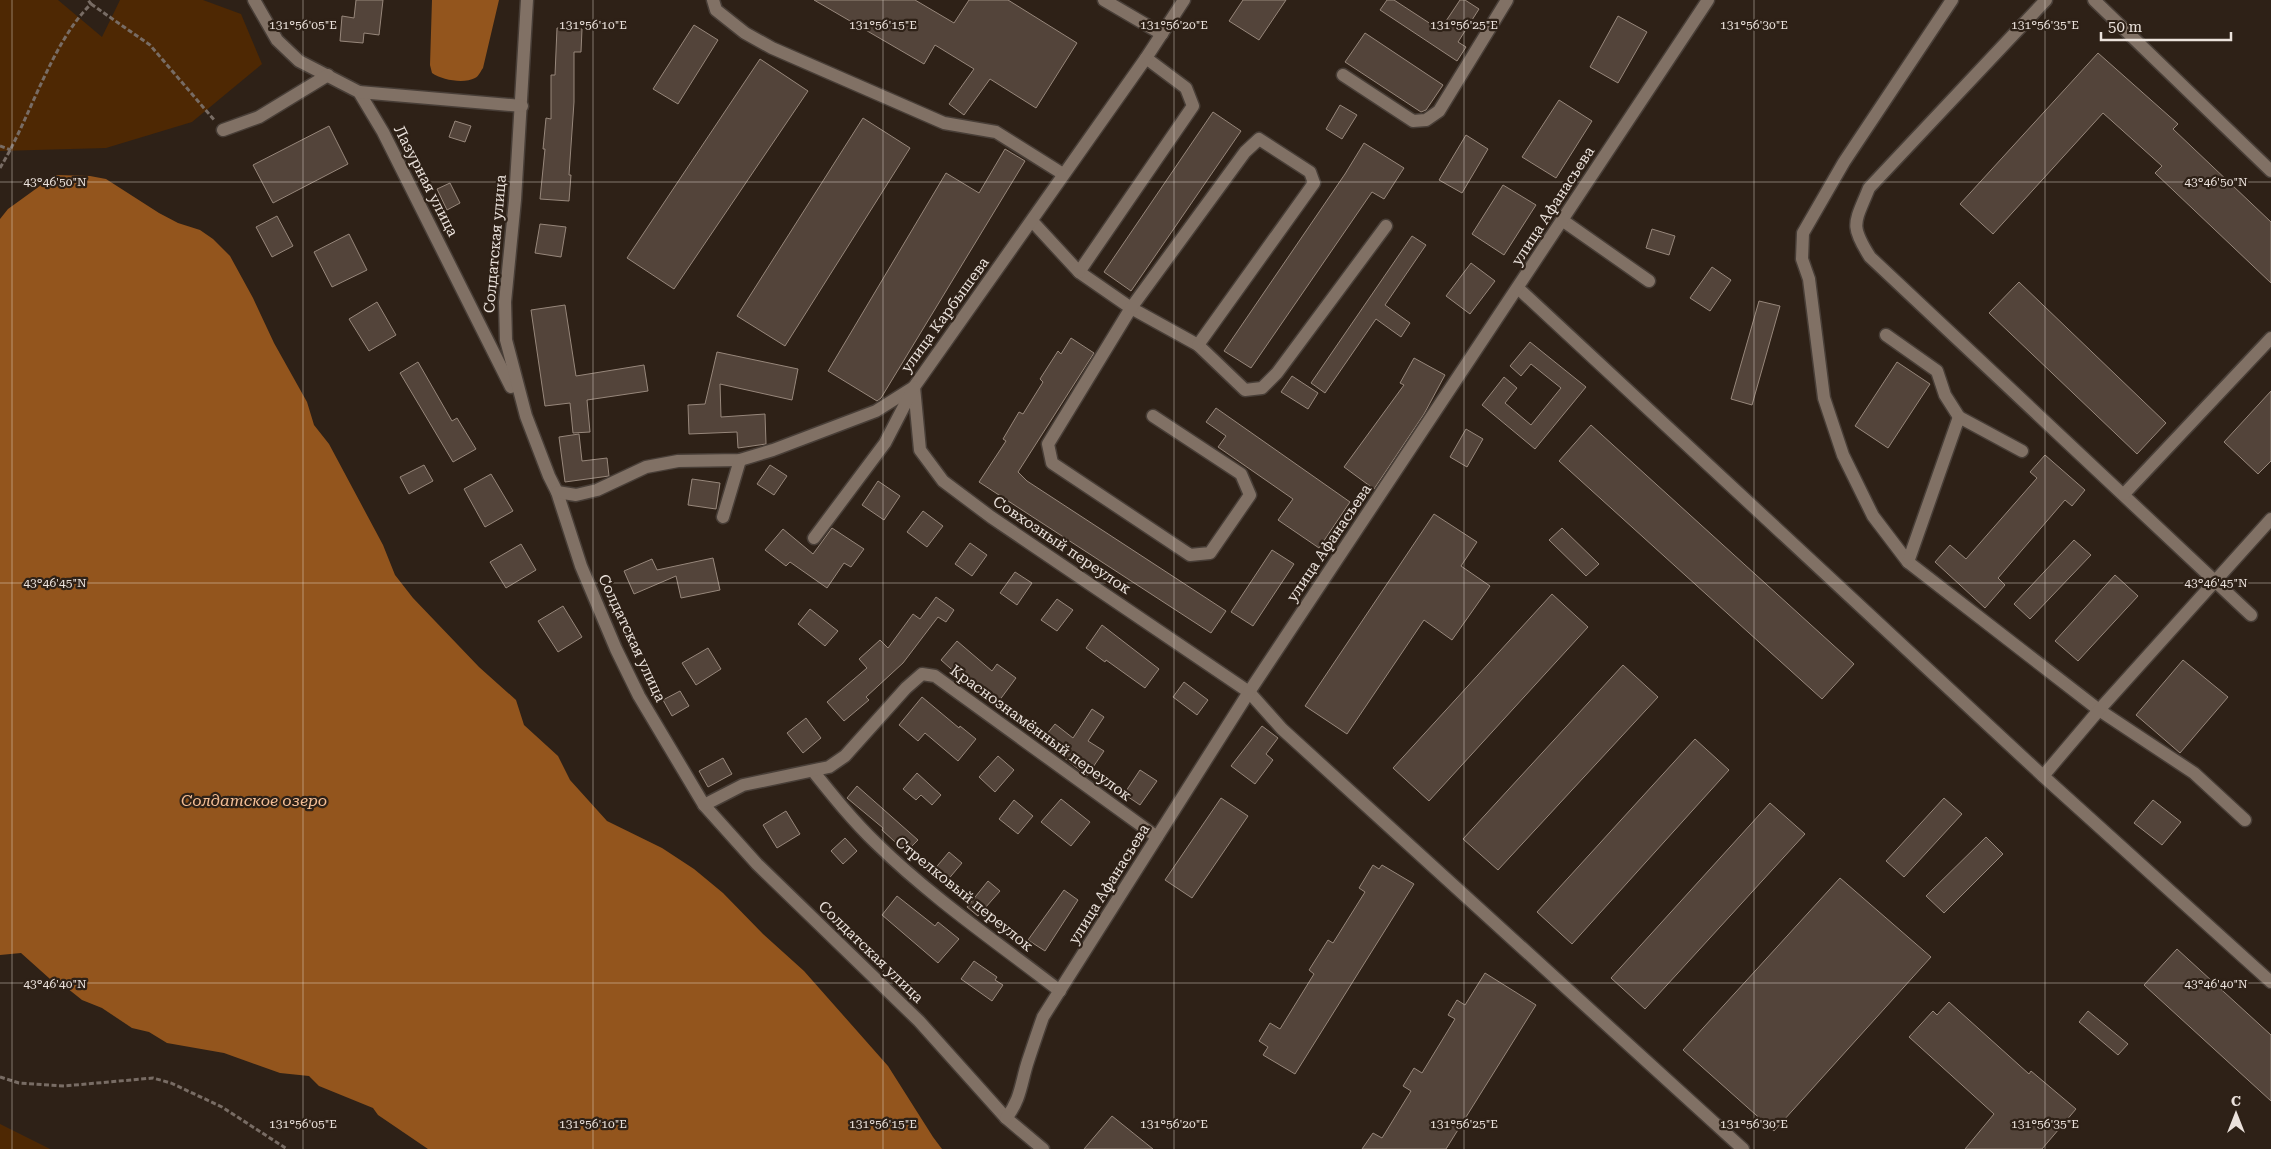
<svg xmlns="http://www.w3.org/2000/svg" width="2271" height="1149" font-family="'Roboto Serif',serif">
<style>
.green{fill:#4e2803}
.water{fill:#93551d}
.building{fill:#53443a;stroke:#97877b}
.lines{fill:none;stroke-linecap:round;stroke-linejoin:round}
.minor-casing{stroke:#483e37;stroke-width:15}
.path{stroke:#786c64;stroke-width:3;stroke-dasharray:5 2.5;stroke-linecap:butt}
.minor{stroke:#817165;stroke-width:12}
.ticks{fill:none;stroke:#ebe2dc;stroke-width:1;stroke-opacity:0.45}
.labels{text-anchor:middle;stroke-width:4.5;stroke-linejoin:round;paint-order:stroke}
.street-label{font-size:15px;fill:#ebe2dc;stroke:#2e2117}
.water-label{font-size:16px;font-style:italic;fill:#f5bf96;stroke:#2e2117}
.ticks-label{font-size:12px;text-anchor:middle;fill:#ebe2dc;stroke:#2e2117;stroke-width:4.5;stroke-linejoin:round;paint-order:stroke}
</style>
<rect width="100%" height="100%" fill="#2e2117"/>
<g class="green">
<polygon points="0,0 58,0 102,37 120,0 203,0 241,14 262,64 192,122 106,148 0,151"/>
<polygon points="0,1124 50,1149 0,1149"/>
</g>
<g class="water">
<path d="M 432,0 L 499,0 L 483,68 C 480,72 479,76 475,78 C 464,84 442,80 432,73 L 430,65 Z"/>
<polygon points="55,175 90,176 106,179 159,213 178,223 200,230 213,239 230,256 253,298 274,343 307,402 314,425 329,444 383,545 395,575 413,598 479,667 516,700 524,725 558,756 570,780 607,821 662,848 694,869 723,893 763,934 804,971 888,1066 933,1137 942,1149 428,1149 378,1115 373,1108 319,1086 309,1076 280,1073 224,1053 167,1043 149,1032 132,1028 102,1008 82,1000 62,984 59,987 21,953 0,955 0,219 8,209"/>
</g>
<g class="building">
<polygon points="356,0 383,0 379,35 364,33 363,43 340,41 342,16 354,18"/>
<polygon points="814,0 915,0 954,23 969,0 1008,0 1077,43 1036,108 990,79 964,115 949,104 974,69 935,45 924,64"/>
<polygon points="1243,0 1286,0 1259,40 1229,21"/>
<polygon points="1387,0 1394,0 1440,30 1460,0 1465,0 1479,9 1458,42 1466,47 1457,61 1380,10"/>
<polygon points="1618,16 1647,32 1618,83 1590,67"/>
<polygon points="694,25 718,40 678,104 653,89"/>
<polygon points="557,28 582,29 581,52 574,52 574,102 569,175 571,175 569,201 540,199 545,149 543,149 546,118 551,119 551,75 555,75"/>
<polygon points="1365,33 1443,85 1426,110 1421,112 1345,62"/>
<polygon points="2098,53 2178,124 2173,129 2271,222 2271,283 2155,173 2162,166 2103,113 1993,234 1960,204"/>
<polygon points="760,59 808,91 674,289 627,258"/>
<polygon points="1559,100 1592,121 1556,178 1522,157"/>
<polygon points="1340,105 1357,115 1342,139 1326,129"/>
<polygon points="1213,112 1241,131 1131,291 1104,272"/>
<polygon points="863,118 910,148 785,346 737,316"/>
<polygon points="455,121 471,126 465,142 449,137"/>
<polygon points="329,126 348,164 273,203 253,165"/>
<polygon points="1466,135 1488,149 1462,193 1439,180"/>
<polygon points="1364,143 1404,168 1384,199 1372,192 1251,368 1224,351 1345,174"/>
<polygon points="1005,149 1025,161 881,398 877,401 828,371 946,173 979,193"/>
<polygon points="450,183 460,203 447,210 437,189"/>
<polygon points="1503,185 1536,205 1504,255 1472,234"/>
<polygon points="277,216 293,246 272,257 256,227"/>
<polygon points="540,224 566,227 561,257 535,253"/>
<polygon points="1652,229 1675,236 1669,255 1646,248"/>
<polygon points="349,234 367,270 332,287 314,252"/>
<polygon points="1412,236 1426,245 1385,305 1410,323 1401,337 1376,319 1325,393 1311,383"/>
<polygon points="1471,263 1495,281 1470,314 1446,296"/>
<polygon points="1712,267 1731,280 1710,311 1690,298"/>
<polygon points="2019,282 2166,423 2137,454 1989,313"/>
<polygon points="1759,301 1780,306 1752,405 1731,399"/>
<polygon points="377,302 396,335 369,351 349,319"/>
<polygon points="565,305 576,376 644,365 648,391 587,400 590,432 573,433 570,403 545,406 531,310"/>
<polygon points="1071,338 1094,353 1018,472 1027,481 1226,611 1211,633 979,482 1006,441 1003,439 1019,412 1023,414 1043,382 1040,379 1058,351 1061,354"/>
<polygon points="1530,342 1586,387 1535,449 1482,405 1504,377 1517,388 1505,403 1531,425 1561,388 1531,364 1521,376 1510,366"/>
<polygon points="717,352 798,369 792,400 720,384 721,417 765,414 766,444 738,448 737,432 689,434 688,405 705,404"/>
<polygon points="1414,358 1445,375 1424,414 1374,489 1344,467 1404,385 1400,383"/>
<polygon points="418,362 452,421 457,418 476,449 453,462 400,373"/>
<polygon points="1897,362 1930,384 1888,448 1855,426"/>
<polygon points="1292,376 1318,393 1308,409 1281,392"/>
<polygon points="2271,391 2271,461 2258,474 2224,442"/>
<polygon points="1216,408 1350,502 1319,548 1278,520 1293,499 1218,447 1226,436 1206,422"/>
<polygon points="1591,425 1854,664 1822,699 1559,461"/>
<polygon points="1466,429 1483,439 1467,467 1450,457"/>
<polygon points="579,434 582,461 607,458 609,476 565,482 559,437"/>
<polygon points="2045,455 2085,490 2072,506 2065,500 1998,578 2005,585 1985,608 1935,562 1950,545 1966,559 2037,478 2030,472"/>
<polygon points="424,465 433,481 409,494 400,477"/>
<polygon points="770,465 787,476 774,495 757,484"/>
<polygon points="491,474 513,511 485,527 464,489"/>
<polygon points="692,479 720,483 716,509 688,505"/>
<polygon points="878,481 900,496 884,520 862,505"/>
<polygon points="923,511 943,526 927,547 907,532"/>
<polygon points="1434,514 1477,542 1461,566 1490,586 1452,640 1424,620 1347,734 1305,706"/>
<polygon points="832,528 864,549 851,567 844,563 827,588 790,562 786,566 765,550 783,529 813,554"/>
<polygon points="1562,528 1599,564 1586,576 1549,540"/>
<polygon points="2074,540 2091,555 2030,619 2014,604"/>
<polygon points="970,543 987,555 972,576 955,564"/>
<polygon points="521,544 536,570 506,588 490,562"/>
<polygon points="1272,550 1294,564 1253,626 1231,612"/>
<polygon points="713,558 720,590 681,598 676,576 634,594 624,571 652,559 657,570"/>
<polygon points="1015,572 1032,583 1017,605 1000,593"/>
<polygon points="2115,575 2138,596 2078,661 2055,641"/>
<polygon points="1552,594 1588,627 1429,801 1393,768"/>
<polygon points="936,597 954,610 946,622 938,617 903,663 866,697 869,700 844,721 827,702 867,668 859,659 880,640 888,648 913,614 920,619"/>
<polygon points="1057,599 1073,610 1057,631 1041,620"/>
<polygon points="563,606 582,637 558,652 538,621"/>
<polygon points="810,609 838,631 825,646 798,624"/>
<polygon points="1102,625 1159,669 1145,688 1106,660 1105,662 1086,648"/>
<polygon points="957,641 992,671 997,664 1016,678 996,705 977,692 941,660"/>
<polygon points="708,648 721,669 696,685 682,663"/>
<polygon points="2183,660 2228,697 2180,753 2136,715"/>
<polygon points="1623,665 1658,697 1498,870 1463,839"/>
<polygon points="1184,682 1208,700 1197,715 1173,697"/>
<polygon points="680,691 689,706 672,716 663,700"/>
<polygon points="922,697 959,728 960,726 976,739 958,761 925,733 918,741 899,725"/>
<polygon points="1092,709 1104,717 1088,741 1104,751 1087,776 1042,740 1055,724 1073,738"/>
<polygon points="806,718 821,738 803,753 787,733"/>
<polygon points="1262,726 1278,738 1266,754 1273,760 1255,784 1231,766"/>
<polygon points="1695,739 1729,770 1572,944 1537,912"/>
<polygon points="998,756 1014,770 995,792 979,777"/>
<polygon points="723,758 732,774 708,787 699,771"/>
<polygon points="1140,770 1157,781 1140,805 1124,794"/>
<polygon points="917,773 941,795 932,805 921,795 916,800 903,789"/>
<polygon points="857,786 918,840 906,852 882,830 883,828 847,798"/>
<polygon points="1221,798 1248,816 1192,898 1165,880"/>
<polygon points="1944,798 1962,814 1904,877 1886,861"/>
<polygon points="1061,799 1090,822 1071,846 1041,822"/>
<polygon points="1014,800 1033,816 1018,834 999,819"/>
<polygon points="2153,800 2181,822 2162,845 2134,823"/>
<polygon points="1770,803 1805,834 1645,1009 1611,978"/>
<polygon points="786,811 800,834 777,848 763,825"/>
<polygon points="1986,837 2003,854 1944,913 1926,896"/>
<polygon points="845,838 857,851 843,864 831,851"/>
<polygon points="949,852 962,863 946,882 933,871"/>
<polygon points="1373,865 1379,869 1382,865 1414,884 1295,1074 1263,1055 1268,1047 1259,1041 1270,1023 1280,1029 1314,974 1309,970 1328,940 1333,943 1365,892 1359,888"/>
<polygon points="1840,878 1931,957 1774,1131 1683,1050"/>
<polygon points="988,881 1000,891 978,916 967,907"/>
<polygon points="1064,890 1078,900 1045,951 1028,940"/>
<polygon points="897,896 935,926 938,922 959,939 938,963 882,915"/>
<polygon points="2177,949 2271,1035 2271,1101 2144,985"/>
<polygon points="974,961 997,977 995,980 1003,985 992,1001 961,979"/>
<polygon points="1485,973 1536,1005 1446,1149 1362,1149 1373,1133 1382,1138 1411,1091 1403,1086 1414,1068 1422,1073 1455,1019 1448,1015 1457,1000 1465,1005"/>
<polygon points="1949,1002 2029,1074 2031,1071 2076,1109 2042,1149 1965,1149 1994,1114 1909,1037 1933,1011 1937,1015"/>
<polygon points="2088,1011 2128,1044 2118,1055 2079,1022"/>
<polygon points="1112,1116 1153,1149 1084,1149"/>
</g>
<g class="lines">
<defs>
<g id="minor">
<polyline points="254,0 277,40 299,61 359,92 383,132 511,387"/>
<polyline points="527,0 515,200 505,302 506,340 526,416 549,476 557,492 581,566 616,649 639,696 704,805 757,864 919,1021 1006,1118 1043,1149"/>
<polyline points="713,0 716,10 745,33 772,48 944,123 996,132 1063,174"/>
<polyline points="1104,0 1162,34"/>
<polyline points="1952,0 1844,162 1803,233 1802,259 1809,279 1824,398 1843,455 1873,516 1908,562 2099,710 2194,773 2245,820"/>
<path d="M 2046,0 L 1869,188 C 1855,223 1849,224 1870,257 L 2251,615"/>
<polyline points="2094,0 2271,171"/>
<polyline points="1146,58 1186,88 1193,106 1079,272 1131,308 1198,345 1245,390 1262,388 1277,373 1386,226"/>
<polyline points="1343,75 1413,121 1426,120 1439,111 1507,0"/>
<polyline points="359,92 522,106"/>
<polyline points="223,130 259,117 328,75"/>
<polyline points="1562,220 1649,281"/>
<polyline points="1032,221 1079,272"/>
<polyline points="1518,288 2043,776 2271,982"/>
<polyline points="1886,335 1937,371 1945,395 1959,417"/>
<polyline points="914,387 920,450 943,481 991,517 1249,692 1282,729 1743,1149"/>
<polyline points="1153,416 1241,474 1250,495 1210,553 1190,555 1052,463 1048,444 1131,308 1245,152 1259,139 1310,172 1314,183 1198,345"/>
<polyline points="557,492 576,495 597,490 646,467 678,461 740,460 773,450 876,411 914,387 1146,58 1184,0"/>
<polyline points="2124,494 2271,338"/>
<polyline points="723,517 740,460"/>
<polyline points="814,538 885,443 914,387"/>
<polyline points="1908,562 1959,417 2022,451"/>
<path d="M 813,771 C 833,796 853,821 876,843 C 932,898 998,943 1060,991"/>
<polyline points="2043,776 2099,710 2271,519"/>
<polyline points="704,805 743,785 829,767 845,756 906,688 922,674 935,676 1157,837"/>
<path d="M 1006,1118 C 1021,1100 1021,1082 1028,1061 C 1033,1046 1038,1031 1043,1017 L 1249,692 L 1708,0"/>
</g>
</defs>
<use href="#minor" class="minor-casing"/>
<g class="path">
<polyline points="91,4 150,45 215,121"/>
<polyline points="0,146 11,150"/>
<path d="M 0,168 C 30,119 51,43 91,4 L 88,0"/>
<polyline points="0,1077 19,1083 64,1086 153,1078 171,1083 222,1107 287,1149"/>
</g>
<use href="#minor" class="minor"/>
</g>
<path class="ticks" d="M 12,0 L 12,1149M 303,0 L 303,1149M 593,0 L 593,1149M 883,0 L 883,1149M 1174,0 L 1174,1149M 1464,0 L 1464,1149M 1754,0 L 1754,1149M 2045,0 L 2045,1149M 0,182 L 2271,182M 0,583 L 2271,583M 0,983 L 2271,983"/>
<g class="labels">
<g class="street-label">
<text transform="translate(426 181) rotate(63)" y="5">Лазурная улица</text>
<text transform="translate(1553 206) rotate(-57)" y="5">улица Афанасьева</text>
<text transform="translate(495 244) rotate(-85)" y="5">Солдатская улица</text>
<text transform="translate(945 315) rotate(-54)" y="5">улица Карбышева</text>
<text transform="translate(1329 543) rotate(-56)" y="5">улица Афанасьева</text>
<text transform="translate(1062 545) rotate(34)" y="5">Совхозный переулок</text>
<text transform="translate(632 638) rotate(65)" y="5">Солдатская улица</text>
<text transform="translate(1041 733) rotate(36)" y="5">Краснознамённый переулок</text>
<text transform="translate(1109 884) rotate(-58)" y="5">улица Афанасьева</text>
<text transform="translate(964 894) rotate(39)" y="5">Стрелковый переулок</text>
<text transform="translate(871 952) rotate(44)" y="5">Солдатская улица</text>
</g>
<g class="water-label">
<text x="254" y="806">Солдатское озеро</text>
</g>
</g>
<g class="ticks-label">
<text x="303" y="29">131°56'05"E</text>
<text x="593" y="29">131°56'10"E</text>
<text x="883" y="29">131°56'15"E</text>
<text x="1174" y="29">131°56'20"E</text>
<text x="1464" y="29">131°56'25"E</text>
<text x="1754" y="29">131°56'30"E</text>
<text x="2045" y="29">131°56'35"E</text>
<text x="55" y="186">43°46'50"N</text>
<text x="2216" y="186">43°46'50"N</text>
<text x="55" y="587">43°46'45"N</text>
<text x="2216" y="587">43°46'45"N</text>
<text x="55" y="988">43°46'40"N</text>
<text x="2216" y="988">43°46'40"N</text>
<text x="303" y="1128">131°56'05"E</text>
<text x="593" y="1128">131°56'10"E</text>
<text x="883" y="1128">131°56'15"E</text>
<text x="1174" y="1128">131°56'20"E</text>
<text x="1464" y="1128">131°56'25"E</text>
<text x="1754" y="1128">131°56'30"E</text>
<text x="2045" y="1128">131°56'35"E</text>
</g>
<g transform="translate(2236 1114)" stroke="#2e2117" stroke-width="4" paint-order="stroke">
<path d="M0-4L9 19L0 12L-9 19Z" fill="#ebe2dc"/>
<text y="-8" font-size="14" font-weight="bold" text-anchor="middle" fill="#ebe2dc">С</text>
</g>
<path d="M2101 32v8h130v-8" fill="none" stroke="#ebe2dc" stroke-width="2.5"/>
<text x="2108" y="32" font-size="15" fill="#ebe2dc" stroke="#2e2117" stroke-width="4" paint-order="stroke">50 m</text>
</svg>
